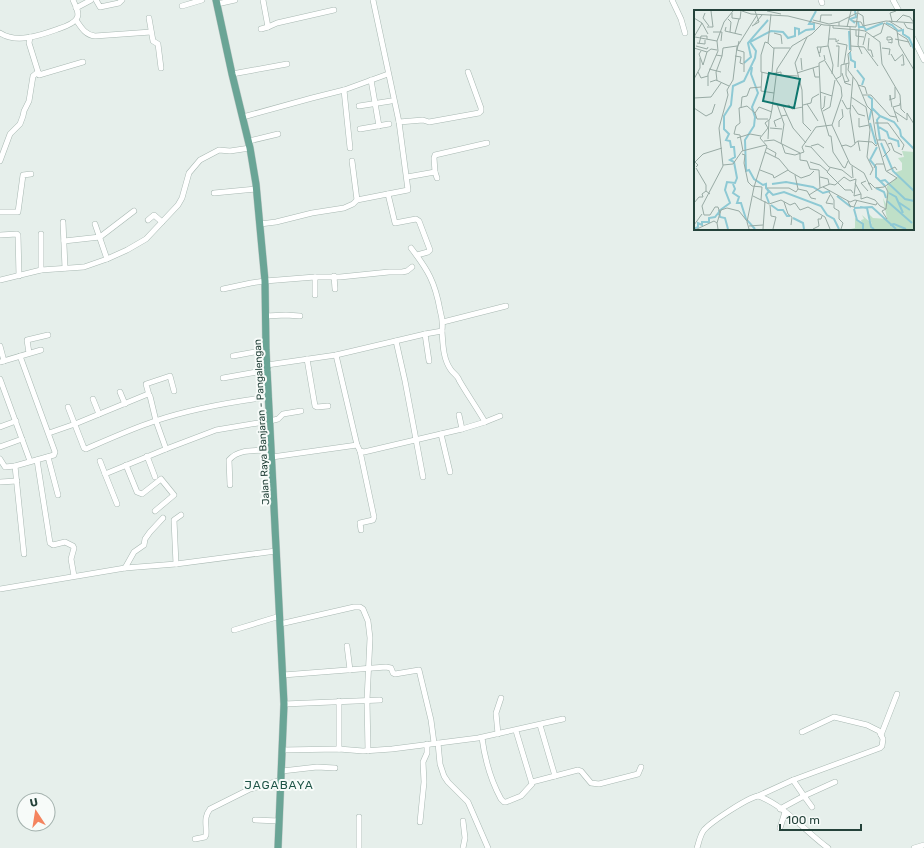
<svg xmlns="http://www.w3.org/2000/svg" width="924" height="848" font-family="Rubik,sans-serif">
<style>
.lines{fill:none;stroke-linecap:round;stroke-linejoin:round}
.minor-casing{stroke:#a8b8b2;stroke-width:6}
.major-casing{stroke:#c2cac8;stroke-width:8}
.minor{stroke:#fff;stroke-width:5}
.major{stroke:#6aa596;stroke-width:7}
.labels{text-anchor:middle;stroke-width:4;stroke-linejoin:round;paint-order:stroke}
.street-label{font-size:10px;fill:#24423a;stroke:#f7fbf9}
.quarter-label{font-size:12px;letter-spacing:1px;fill:#1f5548;stroke:#f7fbf9}
.inset-river{fill:none;stroke:#8ec9d4;stroke-width:2}
.inset-road{fill:none;stroke:#98aaa4;stroke-width:1}
.view{fill:#0f766e;fill-opacity:0.15;stroke:#0f766e;stroke-width:2}
.inset-edge{fill:none;stroke:#24423a;stroke-width:2}
</style>
<rect width="100%" height="100%" fill="#e6efeb"/>
<g class="lines">
<defs>
<g id="minor">
<polyline points="96,0 100,7 119,3 122,0"/>
<polyline points="263,0 268,27 277,23 334,10"/>
<polyline points="672,0 681,19 685,33"/>
<polyline points="821,0 822,3"/>
<polyline points="893,0 899,11"/>
<polyline points="217,4 235,0"/>
<polyline points="182,6 202,0"/>
<polyline points="76,8 91,0"/>
<polyline points="149,18 153,41 158,44 161,68"/>
<path d="M 76,20 C 81,27 85,35 95,36 L 151,32"/>
<polyline points="261,29 268,27"/>
<path d="M 0,33 C 17,44 41,35 58,29 C 64,27 74,24 77,18 C 80,13 75,5 73,0"/>
<polyline points="30,37 29,43 39,75 83,62"/>
<polyline points="913,38 924,60"/>
<polyline points="232,74 287,64"/>
<polyline points="371,80 379,126"/>
<polyline points="344,90 350,148"/>
<polyline points="359,106 391,101"/>
<polyline points="243,117 312,98 344,90 388,74"/>
<polyline points="399,122 423,120 429,122 479,113 481,111 481,108 468,72"/>
<polyline points="360,129 389,124"/>
<polyline points="249,141 278,134"/>
<polyline points="0,161 10,134 20,124 23,116 24,111 29,101 33,76 38,72"/>
<polyline points="352,161 357,200 408,190 399,122 373,0"/>
<polyline points="435,172 434,158 435,155 487,143"/>
<polyline points="407,177 435,172 437,178"/>
<polyline points="214,193 256,189"/>
<polyline points="388,194 395,223 416,219 419,221 430,250 428,252 417,255"/>
<polyline points="0,212 18,212 23,175 31,174"/>
<polyline points="148,220 154,215 162,222"/>
<polyline points="63,222 65,268"/>
<polyline points="95,224 107,259"/>
<polyline points="260,224 276,222 312,213 344,208 353,204 357,200"/>
<polyline points="0,235 17,234 18,235 19,276"/>
<polyline points="64,241 100,237 134,211"/>
<path d="M 411,248 C 428,270 435,282 440,310 C 442,317 443,323 442,331"/>
<polyline points="41,270 41,234"/>
<polyline points="334,276 335,289"/>
<polyline points="0,280 41,270 84,267 107,259 127,250 146,239 178,205 182,198 189,173 200,160 219,150 230,151 250,148"/>
<polyline points="223,289 251,283 265,281 315,277 340,277 389,272 402,272 407,271 412,267"/>
<polyline points="315,295 315,277"/>
<polyline points="266,316 286,315 300,316"/>
<polyline points="443,322 506,306"/>
<polyline points="425,334 429,361"/>
<polyline points="396,341 405,381 423,477"/>
<polyline points="0,346 4,361"/>
<polyline points="29,353 27,340 48,335"/>
<polyline points="336,355 357,445"/>
<polyline points="20,356 55,452 54,455 15,466 24,554"/>
<polyline points="233,356 266,350"/>
<polyline points="307,359 315,406 317,407 328,406"/>
<polyline points="0,362 41,350"/>
<path d="M 267,365 L 336,355 L 425,334 L 442,331 C 443,345 443,359 451,370 C 454,374 458,376 459,380 C 467,394 477,408 485,422 L 500,416"/>
<polyline points="223,378 268,370"/>
<polyline points="0,379 30,461"/>
<polyline points="120,392 125,404"/>
<polyline points="149,395 146,384 170,376 174,391"/>
<polyline points="93,399 99,414"/>
<path d="M 68,407 L 84,448 L 86,449 C 109,439 131,429 155,421 C 191,409 230,402 269,397"/>
<polyline points="459,415 462,429"/>
<polyline points="0,427 16,421"/>
<polyline points="49,433 75,424 148,394 150,396 156,421 166,449"/>
<polyline points="441,434 450,472"/>
<polyline points="0,447 22,439"/>
<polyline points="360,451 374,517 373,520 360,523 361,530"/>
<polyline points="147,456 155,477"/>
<polyline points="48,457 58,495"/>
<polyline points="272,457 357,445 360,451 364,452 462,429 485,422"/>
<polyline points="0,459 5,467 15,466"/>
<polyline points="37,460 50,543 53,545 65,542 73,546 74,548 71,559 74,576"/>
<polyline points="100,461 105,474"/>
<polyline points="126,465 137,492 142,494 161,479 174,495 155,511"/>
<polyline points="0,482 17,481"/>
<path d="M 230,485 L 229,460 C 239,448 257,451 271,450"/>
<polyline points="117,504 105,474 166,449 216,430 270,421 278,419 283,414 301,411"/>
<polyline points="176,564 174,520 181,515"/>
<polyline points="125,568 134,552 144,545 145,539 150,532 163,518"/>
<polyline points="0,589 125,568 176,564 276,551"/>
<polyline points="280,624 354,607 360,607 363,609 368,621 370,638 367,700 368,751"/>
<polyline points="234,630 280,616"/>
<polyline points="347,646 350,670"/>
<polyline points="283,675 386,667 391,668 393,673 395,674 419,670 431,720 434,743"/>
<polyline points="339,701 339,749"/>
<polyline points="284,704 380,700"/>
<polyline points="540,725 555,776"/>
<polyline points="802,732 834,717 867,725 879,731 883,739 882,746 880,748 793,780 804,796 835,782"/>
<polyline points="498,734 496,713 501,698"/>
<polyline points="881,735 897,694"/>
<path d="M 482,738 C 485,760 490,779 501,799 L 504,802 L 506,802 L 521,796 L 532,784 L 516,731"/>
<polyline points="438,743 440,764 444,776 448,782 468,802 488,848"/>
<polyline points="282,750 339,749 363,751 392,749 478,738 563,719"/>
<polyline points="282,771 317,767 335,768"/>
<polyline points="532,782 578,770 581,771 591,783 599,784 638,774 641,767"/>
<polyline points="758,796 793,780"/>
<polyline points="780,809 804,796 812,807"/>
<polyline points="255,820 279,821"/>
<polyline points="420,822 424,782 423,762 427,753 427,744"/>
<polyline points="780,828 785,812"/>
<path d="M 195,839 L 205,837 L 206,835 C 207,825 203,818 210,809 L 250,789 L 282,780"/>
<polyline points="359,848 359,817"/>
<polyline points="463,848 465,838 463,821"/>
<path d="M 697,848 C 699,842 700,835 704,830 C 711,822 747,798 758,796 C 784,805 806,832 828,848"/>
<polyline points="914,848 924,845"/>
</g>
<polyline id="major" points="216,0 232,74 250,148 256,184 265,281 266,350 284,704 278,848"/>
</defs>
<use href="#minor" class="minor-casing"/>
<use href="#major" class="major-casing"/>
<use href="#minor" class="minor"/>
<use href="#major" class="major"/>
</g>
<g class="labels">
<g class="street-label">
<text transform="translate(261 422) rotate(-93)" y="4">Jalan Raya Banjaran - Pangalengan</text>
</g>
<g class="quarter-label">
<text x="279" y="789">JAGABAYA</text>
</g>
</g>
<g transform="translate(694 10)">
<rect width="220" height="220" fill="#e6efeb"/>
<path d="M 208,141 L 220,142 L 220,219 L 157,219 L 161,218 L 161,208 L 168,213 L 167,210 L 170,209 L 168,205 L 178,214 L 173,202 L 179,208 L 193,209 L 189,188 L 192,194 L 193,176 L 204,166 L 200,163 L 208,160 L 208,153 L 204,148 L 210,147 Z" fill="#bfe0c8"/>
<path class="inset-river" d="M 161,1 L 162,7 L 156,9 L 161,13M 164,12 L 165,17 L 170,17 L 172,20 L 189,13M 192,13 L 198,15 L 204,21 L 209,20 L 209,24 L 215,28 L 220,39M 155,21 L 156,40M 156,42 L 157,50 L 161,52 L 161,58M 50,53 L 57,47 L 54,33 L 74,10M 58,57 L 57,64 L 64,83 L 58,97 L 61,107 L 60,116 L 51,130 L 52,161 L 55,160 L 60,169 L 69,175 L 72,174 L 72,178 L 79,185 L 90,182 L 127,196 L 133,205 L 140,209 L 145,219M 163,60 L 170,69 L 168,75M 174,86 L 178,89 L 178,98 L 186,106 L 183,110 L 186,130M 186,106 L 200,112 L 206,120 L 207,126 L 220,139M 175,110 L 178,98M 176,113 L 182,134M 185,117 L 193,122 L 195,128 L 204,131 L 205,137M 187,133 L 199,161 L 220,181M 183,137 L 176,150 L 182,157 L 182,167 L 191,176M 187,171 L 191,170 L 211,189 L 220,191M 39,174 L 41,179 L 39,183 L 45,187 L 43,193 L 47,193 L 52,209 L 61,219M 78,174 L 92,172 L 119,177 L 129,183 L 136,181M 182,178 L 190,182 L 192,188M 73,180 L 75,181 L 72,185 L 75,193M 195,183 L 202,187 L 209,203M 143,186 L 157,197M 193,191 L 218,213M 204,192 L 216,200M 77,195 L 84,200 L 89,200 L 93,206 L 96,206M 166,197 L 173,198 L 177,217 L 180,219M 160,198 L 178,197 L 202,219M 160,199 L 163,210 L 169,214 L 169,219M 99,208 L 109,213 L 110,219M 196,215 L 200,214 L 212,219M 0,219 L 4,217 L 4,213 L 8,215 L 8,212 L 15,212 L 15,208 L 21,207 L 25,202M 34,219 L 31,208 L 26,207 L 25,201 L 36,193 L 31,180 L 33,172 L 41,173 L 43,168 L 40,152 L 36,150 L 41,147 L 40,137 L 37,137 L 36,131 L 32,130 L 35,124 L 30,119 L 30,106 L 37,95 L 39,76 L 50,71 L 61,48 L 62,41 L 56,32 L 77,21 L 89,22 L 94,28 L 101,26 L 101,18 L 105,19 L 105,24 L 112,20 L 120,19 L 120,14 L 115,14 L 122,1"/>
<path class="inset-road" d="M 48,1 L 57,4 L 94,6 L 130,15 L 162,17 L 164,1M 73,1 L 87,4M 11,3 L 9,8 L 15,16M 38,3 L 38,8 L 46,9 L 47,1M 164,3 L 169,6 L 170,16M 77,4 L 74,33 L 79,38 L 96,38M 0,8 L 8,13 L 0,27M 34,9 L 37,12 L 36,22M 119,10 L 135,14 L 145,12M 159,11 L 167,12 L 169,16 L 192,11 L 220,13M 195,11 L 208,19M 198,11 L 196,3 L 202,1M 126,12 L 127,5 L 138,5M 202,12 L 209,5 L 216,7 L 220,13M 8,13 L 14,24M 190,13 L 203,21 L 205,35 L 220,60M 210,13 L 213,18 L 220,20M 60,15 L 68,5M 58,16 L 65,12 L 61,1M 136,16 L 134,35 L 139,55 L 138,64M 139,16 L 139,18 L 165,20M 145,16 L 145,12 L 163,3M 13,17 L 19,17 L 17,1M 32,17 L 31,21 L 48,25M 153,17 L 157,1M 165,18 L 164,35 L 168,44M 162,20 L 162,26 L 170,27M 165,20 L 171,21 L 186,32 L 188,54 L 206,85 L 207,99 L 211,103M 19,22 L 28,22 L 27,31M 41,23 L 45,9M 80,23 L 87,25 L 88,34M 203,23 L 213,29 L 217,37M 1,27 L 23,31M 113,27 L 101,53 L 108,80 L 109,113 L 117,121M 179,27 L 187,23 L 190,13M 175,28 L 174,40 L 177,40 L 179,47M 135,29 L 142,29 L 142,32 L 145,30M 201,29 L 215,32M 23,31 L 30,12 L 39,1M 45,31 L 43,40 L 50,42 L 50,62M 194,32 L 198,33 L 198,29 L 197,27 L 193,27 L 193,30 L 195,30 L 198,29 L 199,29M 3,33 L 11,34 L 11,30M 74,33 L 71,32 L 67,45 L 67,62 L 76,64 L 87,62 L 87,65M 143,33 L 153,35 L 150,54M 5,34 L 7,26 L 13,26 L 13,29M 169,35 L 172,23M 2,36 L 13,39 L 14,37M 142,36 L 145,36 L 144,57M 157,36 L 170,37 L 184,56M 0,38 L 13,42M 188,38 L 196,39 L 195,45M 7,41 L 5,44 L 9,55 L 13,42 L 17,39 L 23,40M 124,42 L 126,43 L 127,37 L 134,36M 197,44 L 201,51 L 209,44M 22,45 L 28,46 L 22,62 L 23,71M 130,45 L 131,50 L 125,53 L 127,98 L 135,126 L 137,126 L 139,142 L 149,157 L 151,158 L 154,151M 28,46 L 29,38 L 43,36M 41,46 L 47,47 L 46,53 L 49,54M 126,47 L 123,37 L 127,37M 107,48 L 108,60M 131,51 L 142,69M 155,53 L 154,60 L 163,72 L 173,96 L 178,101 L 182,127 L 192,161 L 203,168 L 190,177 L 181,178 L 176,173 L 174,174M 207,55 L 210,55 L 209,45M 119,58 L 121,67 L 125,67M 15,59 L 27,62M 4,62 L 7,68 L 14,66M 68,62 L 67,81 L 80,83M 78,62 L 80,38M 103,63 L 125,56M 148,63 L 151,73 L 157,75M 83,65 L 104,66M 0,69 L 6,58 L 6,48M 142,69 L 147,66 L 147,55 L 155,53 L 154,44 L 157,41 L 156,17M 16,72 L 22,70 L 35,76M 150,72 L 155,71 L 152,65 L 152,54M 164,75 L 171,77 L 173,84M 14,76 L 14,64 L 24,41 L 23,31M 126,82 L 138,86 L 141,70M 169,85 L 177,85 L 196,106 L 202,107M 157,87 L 172,97M 0,88 L 17,87 L 27,73M 196,89 L 196,85 L 198,97M 148,90 L 153,99 L 157,98M 195,90 L 201,88 L 201,77M 78,94 L 92,97 L 95,95 L 98,99 L 109,97M 83,94 L 90,114 L 87,134M 113,94 L 124,111M 109,95 L 117,93 L 118,88 L 125,84M 158,95 L 164,104 L 171,106M 172,97 L 176,120 L 173,147 L 179,159 L 176,165M 0,98 L 12,106 L 18,103 L 21,94M 47,98 L 48,87 L 53,86 L 56,78 L 67,77M 128,99 L 130,97 L 131,86M 129,101 L 136,97 L 138,86M 200,101 L 213,110 L 213,103 L 220,114M 61,103 L 65,97 L 78,102M 93,105 L 99,118M 87,106 L 93,105 L 89,96M 165,108 L 165,117 L 175,115M 204,112 L 199,97 L 206,95 L 206,93M 181,113 L 194,113 L 210,135 L 208,140M 138,115 L 156,154 L 170,163 L 178,180M 82,117 L 80,111 L 87,108M 145,117 L 145,111 L 149,107 L 148,99M 76,118 L 88,119M 99,118 L 112,133M 43,128 L 56,124 L 67,126M 74,129 L 75,110M 183,130 L 191,130 L 196,140 L 189,147M 70,131 L 80,130 L 106,143M 164,131 L 178,132 L 182,136 L 184,133M 161,133 L 164,131 L 166,141M 88,134 L 91,143 L 101,145 L 110,142 L 108,137 L 122,117 L 138,115 L 148,86 L 147,77 L 142,69M 194,134 L 197,133 L 200,141 L 208,145M 111,136 L 117,137 L 135,157 L 148,160 L 158,168M 117,136 L 124,134 L 130,138M 147,136 L 152,135 L 157,137 L 161,134 L 156,102 L 159,67M 73,138 L 82,143 L 81,147M 49,141 L 46,125 L 40,124 L 42,116 L 46,113 L 45,98 L 53,96 L 61,103 L 63,109 L 74,109M 71,142 L 85,149 L 95,161 L 107,168 L 116,165 L 120,161M 106,143 L 106,150 L 113,151 L 116,159 L 125,160 L 126,178 L 136,174 L 141,175 L 150,167 L 156,171 L 162,169 L 160,186 L 167,184 L 167,189 L 173,187 L 181,190 L 186,196 L 192,199 L 188,201 L 193,209M 48,144 L 51,145 L 50,153 L 54,172 L 58,176 L 68,177 L 67,190M 116,152 L 126,155 L 133,161M 29,155 L 39,154 L 48,141 L 72,135M 158,156 L 159,168M 2,157 L 4,155 L 1,152 L 9,144 L 28,138M 2,158 L 12,175 L 12,181M 136,158 L 133,162 L 151,180 L 157,180 L 159,183M 180,158 L 182,154 L 190,154M 66,160 L 79,165 L 80,168 L 94,160M 193,161 L 201,157 L 203,160M 101,165 L 104,179 L 113,181 L 117,188 L 122,189M 126,167 L 134,169 L 135,174M 172,171 L 167,173 L 174,181M 161,173 L 167,184M 191,176 L 194,182 L 192,199M 129,177 L 156,192 L 161,190 L 182,195 L 183,193M 73,178 L 95,178 L 102,182 L 104,179M 135,182 L 140,190 L 140,198 L 145,201 L 145,209 L 149,213 L 147,219M 115,185 L 126,178M 136,185 L 132,193 L 139,194M 59,186 L 75,194 L 87,190 L 96,195 L 101,193 L 106,200 L 114,197 L 131,207 L 136,219M 154,191 L 156,196 L 160,197 L 163,190M 90,192 L 94,204 L 98,207 L 97,215M 0,193 L 5,187 L 9,187 L 8,184 L 12,181 L 16,184M 76,195 L 77,206 L 82,207 L 79,219M 26,203 L 24,197 L 21,197 L 16,205 L 10,205 L 8,196 L 29,156 L 25,118 L 34,85 L 33,80 L 39,70 L 43,37 L 63,5M 23,213 L 27,200 L 33,198 L 45,201 L 53,211M 0,215 L 8,204M 55,216 L 69,215M 3,219 L 20,211 L 23,213 L 24,219M 55,219 L 53,212 L 60,177 L 73,136 L 66,128 L 74,118 L 71,113 L 76,109 L 78,99 L 83,59 L 98,36 L 118,24 L 128,14M 69,219 L 71,191M 119,219 L 125,216 L 124,209 L 127,209 L 128,206"/>
<path class="view" d="M 75,63 L 106,69 L 100,98 L 69,91 Z"/>
<rect width="220" height="220" class="inset-edge"/>
</g>
<g transform="translate(36 812) rotate(348)"><circle r="19" fill="#f7fbf9" stroke="#a3b1ad"/>
<path d="M0-3L7 15L0 10L-7 15Z" fill="#f4845f"/>
<text y="-6" font-size="11" font-weight="bold" text-anchor="middle" fill="#24423a">U</text>
</g>
<path d="M780 824v6h81v-6" fill="none" stroke="#24423a" stroke-width="2"/>
<text x="786" y="824" font-size="12" fill="#24423a" stroke="#f7fbf9" stroke-width="3" paint-order="stroke">100 m</text>
</svg>
